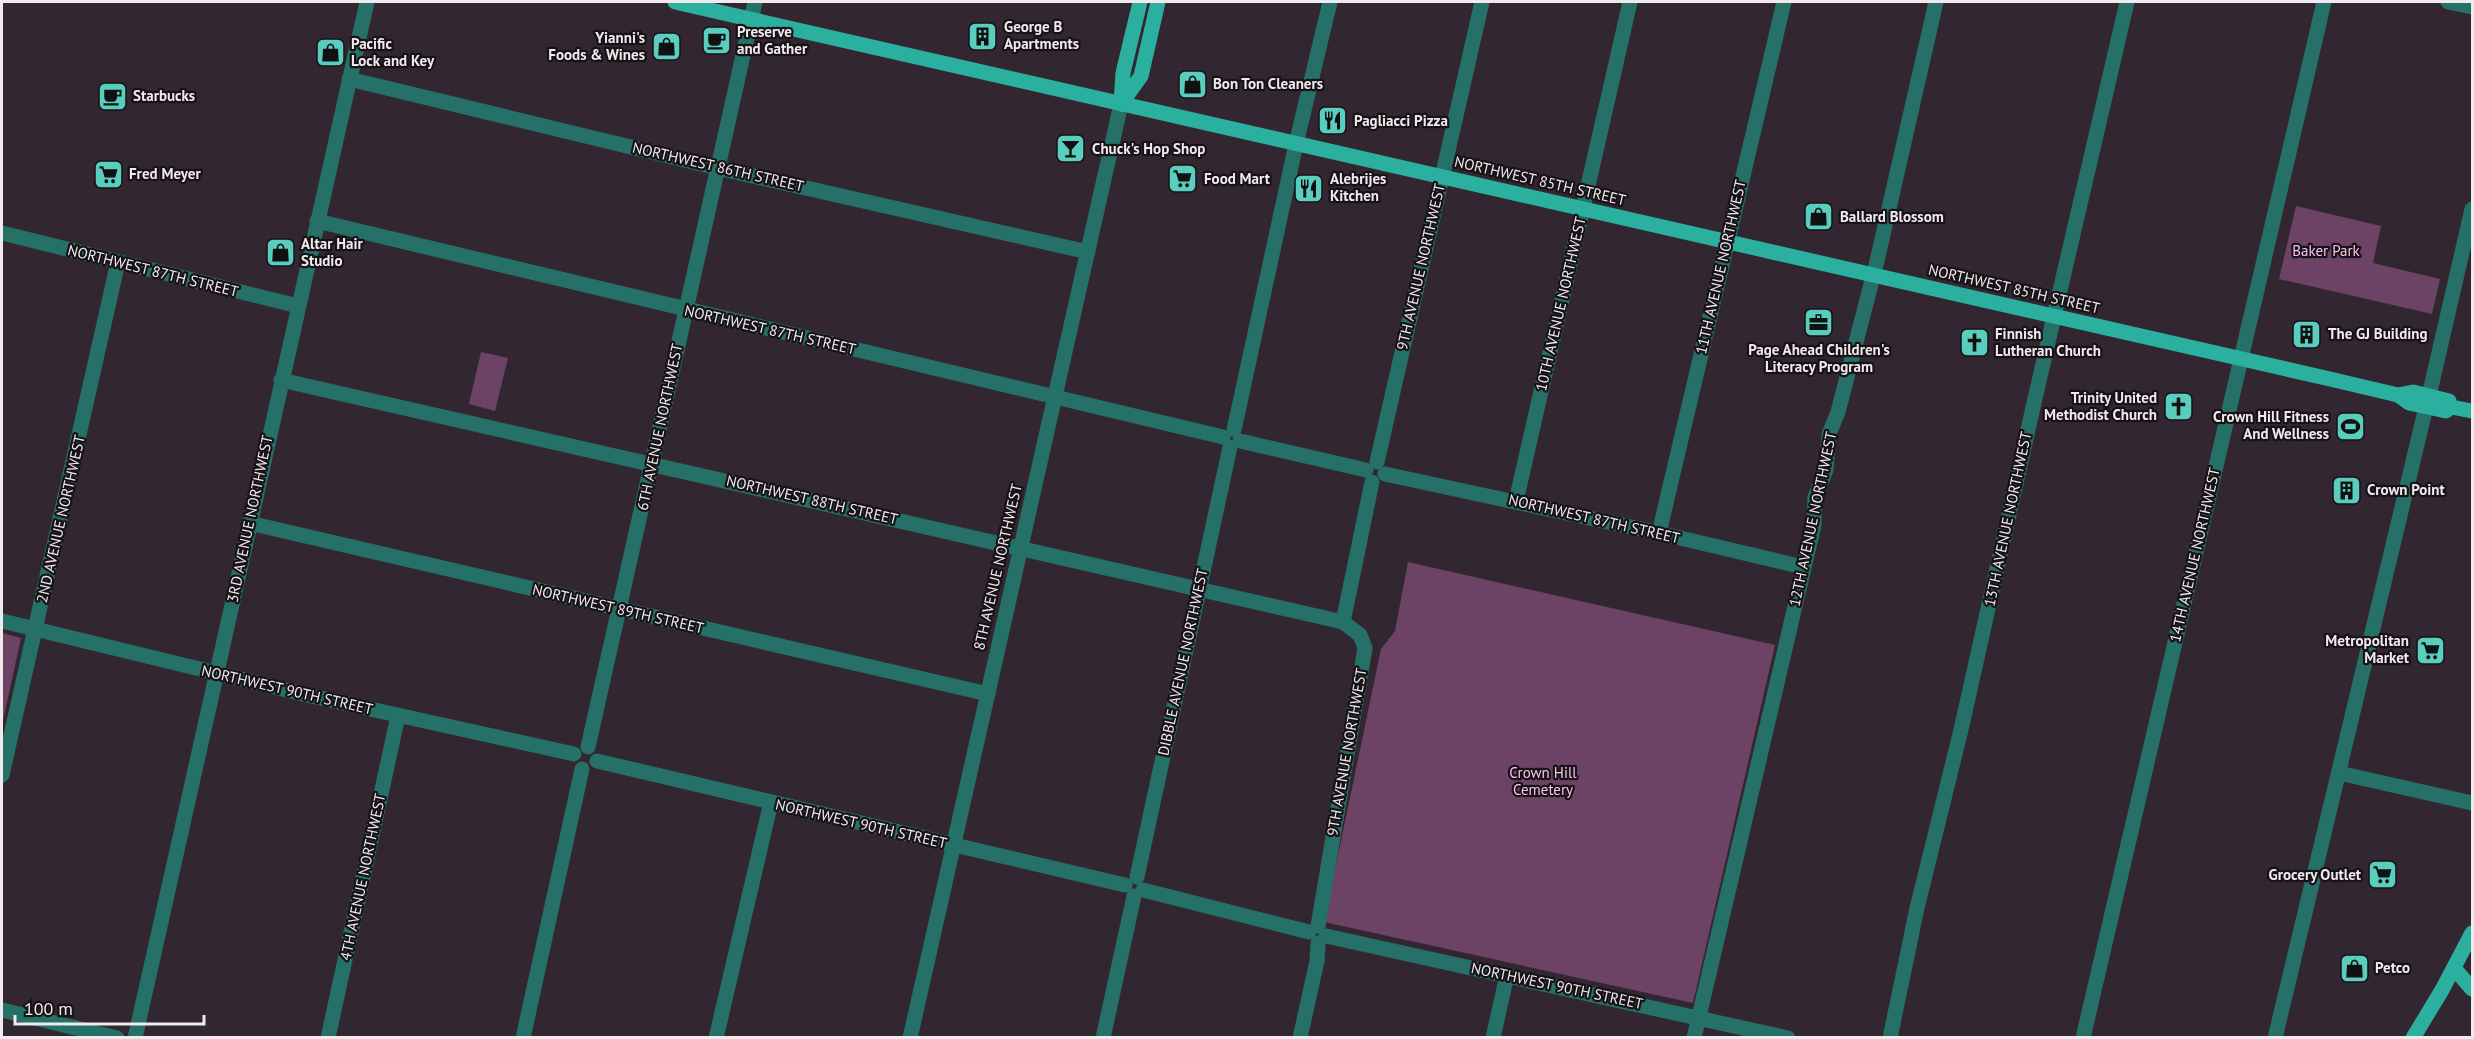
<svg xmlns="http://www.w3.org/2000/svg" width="2474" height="1039" font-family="'PT Sans',sans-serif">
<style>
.green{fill:#6c4265}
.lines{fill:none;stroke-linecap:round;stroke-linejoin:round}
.minor{stroke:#267167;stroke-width:15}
.major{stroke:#2bb0a0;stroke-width:15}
.labels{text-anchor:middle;stroke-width:4.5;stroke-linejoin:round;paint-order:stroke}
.poi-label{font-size:15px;font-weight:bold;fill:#f0e9ee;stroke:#171216;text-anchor:start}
.street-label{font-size:15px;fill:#f0e9ee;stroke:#171216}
.park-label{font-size:15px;fill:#f7c3ed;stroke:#171216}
</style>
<rect width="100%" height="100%" fill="#322730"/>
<g class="green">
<polygon points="2296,206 2381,226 2373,263 2440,279 2432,314 2279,279"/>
<polygon points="481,352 508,358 495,411 469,404"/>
<polygon points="1408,562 1775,645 1693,1003 1324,922 1381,649 1395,631"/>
<polygon points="2,633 21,638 2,725"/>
</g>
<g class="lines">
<g class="minor">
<polyline points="2448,2 2472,7"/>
<polyline points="349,79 718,168 1088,252"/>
<polyline points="317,221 1223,437"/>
<polyline points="2,233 298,306"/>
<polyline points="281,380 1343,622"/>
<polyline points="2429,396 2472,209"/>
<polyline points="1234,430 1296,144 1330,2"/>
<polyline points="1240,441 1366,470"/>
<polyline points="1377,462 1482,2"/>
<polyline points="1385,474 1659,533 1803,567"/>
<polyline points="1516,501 1630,2"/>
<polyline points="249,523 988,694"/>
<polyline points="1659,533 1784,2"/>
<polyline points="2,621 307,695 574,754"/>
<polyline points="588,747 755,2"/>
<polyline points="597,761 1125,885"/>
<polyline points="2339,773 2472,803"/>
<polyline points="2,775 118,262"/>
<polyline points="1137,877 1230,447"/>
<polyline points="1143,890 1309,932"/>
<polyline points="1318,926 1365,648 1360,635 1343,622 1372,482"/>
<polyline points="1326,936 1788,1038"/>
<polyline points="2,1010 117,1038"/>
<polyline points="135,1038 367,2"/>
<polyline points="328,1038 398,716"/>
<polyline points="523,1038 582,769"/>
<polyline points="716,1038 771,802"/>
<polyline points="910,1038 1121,104"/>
<polyline points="1103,1038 1134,896"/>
<polyline points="1300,1038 1317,961 1318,943"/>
<polyline points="1493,1038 1507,975"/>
<polyline points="1694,1038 1814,525 1815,497 1826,470 1829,434 1838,412 1877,261 1936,2"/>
<polyline points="1890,1038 1917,908 1960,734 2036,394 2127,2"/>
<polyline points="2083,1038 2324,2"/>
<polyline points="2275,1038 2426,407"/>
</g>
<g class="major">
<polyline points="675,2 2330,379 2398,395 2413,392 2449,401 2451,407 2472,411"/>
<polyline points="1121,104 1141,76 1158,2"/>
<polyline points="1121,104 1123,73 1140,2"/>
<polyline points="2398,395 2409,403 2446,411 2451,407"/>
<polyline points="2454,968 2472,989"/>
<polyline points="2413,1038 2442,990 2472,933"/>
</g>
</g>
<defs>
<symbol id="building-square" viewBox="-11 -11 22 22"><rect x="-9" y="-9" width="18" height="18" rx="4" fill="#5acebe" stroke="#171216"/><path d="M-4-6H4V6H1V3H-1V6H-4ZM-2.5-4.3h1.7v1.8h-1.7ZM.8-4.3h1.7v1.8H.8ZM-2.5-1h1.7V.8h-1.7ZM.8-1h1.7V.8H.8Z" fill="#111"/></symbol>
<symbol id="cafe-square" viewBox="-11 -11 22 22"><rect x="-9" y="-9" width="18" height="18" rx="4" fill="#5acebe" stroke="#171216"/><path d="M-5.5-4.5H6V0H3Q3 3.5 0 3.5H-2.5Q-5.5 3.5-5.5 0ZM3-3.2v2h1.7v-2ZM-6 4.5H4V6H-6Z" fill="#111"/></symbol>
<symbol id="shop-square" viewBox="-11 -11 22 22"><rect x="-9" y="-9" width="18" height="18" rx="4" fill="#5acebe" stroke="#171216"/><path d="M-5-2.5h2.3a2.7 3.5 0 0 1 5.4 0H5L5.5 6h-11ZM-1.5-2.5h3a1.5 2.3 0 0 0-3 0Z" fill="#111"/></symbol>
<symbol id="restaurant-square" viewBox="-11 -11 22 22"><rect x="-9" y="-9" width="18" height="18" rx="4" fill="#5acebe" stroke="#171216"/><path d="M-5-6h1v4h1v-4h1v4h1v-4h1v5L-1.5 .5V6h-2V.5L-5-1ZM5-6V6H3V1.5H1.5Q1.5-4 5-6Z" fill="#111"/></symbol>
<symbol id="bar-square" viewBox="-11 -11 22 22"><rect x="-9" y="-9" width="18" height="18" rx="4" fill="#5acebe" stroke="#171216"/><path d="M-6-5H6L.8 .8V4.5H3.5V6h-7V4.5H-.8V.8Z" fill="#111"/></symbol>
<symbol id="supermarket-square" viewBox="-11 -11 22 22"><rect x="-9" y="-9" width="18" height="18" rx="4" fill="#5acebe" stroke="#171216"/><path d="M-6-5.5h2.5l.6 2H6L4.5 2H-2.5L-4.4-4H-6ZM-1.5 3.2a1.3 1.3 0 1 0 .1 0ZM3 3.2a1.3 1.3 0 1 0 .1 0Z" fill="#111"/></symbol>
<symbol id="office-square" viewBox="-11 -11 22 22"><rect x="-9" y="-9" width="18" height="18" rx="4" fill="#5acebe" stroke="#171216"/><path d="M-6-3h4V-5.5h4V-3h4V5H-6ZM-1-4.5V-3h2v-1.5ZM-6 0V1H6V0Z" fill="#111"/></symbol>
<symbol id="church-square" viewBox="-11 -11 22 22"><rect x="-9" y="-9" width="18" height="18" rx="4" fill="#5acebe" stroke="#171216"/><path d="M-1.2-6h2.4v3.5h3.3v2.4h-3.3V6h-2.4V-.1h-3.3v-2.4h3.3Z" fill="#111"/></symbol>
<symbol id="stadium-square" viewBox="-11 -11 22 22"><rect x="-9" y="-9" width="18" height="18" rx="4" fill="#5acebe" stroke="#171216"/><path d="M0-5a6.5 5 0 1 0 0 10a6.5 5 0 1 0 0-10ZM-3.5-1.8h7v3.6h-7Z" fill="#111"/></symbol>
</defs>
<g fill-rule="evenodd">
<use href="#building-square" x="966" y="20" width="33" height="33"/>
<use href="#cafe-square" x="700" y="24" width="33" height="33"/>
<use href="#shop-square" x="650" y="30" width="33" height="33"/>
<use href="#shop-square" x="314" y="36" width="33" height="33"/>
<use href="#shop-square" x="1176" y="68" width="33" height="33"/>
<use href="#cafe-square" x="96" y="80" width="33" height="33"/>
<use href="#restaurant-square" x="1316" y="104" width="33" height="33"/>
<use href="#bar-square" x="1054" y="132" width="33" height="33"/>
<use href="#supermarket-square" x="92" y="158" width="33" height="33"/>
<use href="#supermarket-square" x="1166" y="162" width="33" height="33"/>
<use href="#restaurant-square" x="1292" y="172" width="33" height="33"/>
<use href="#shop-square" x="1802" y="200" width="33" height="33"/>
<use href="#shop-square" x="264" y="236" width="33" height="33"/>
<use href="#office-square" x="1802" y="306" width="33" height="33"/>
<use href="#building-square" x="2290" y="318" width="33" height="33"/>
<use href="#church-square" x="1958" y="326" width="33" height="33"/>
<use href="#church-square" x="2162" y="390" width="33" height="33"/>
<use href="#stadium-square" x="2334" y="410" width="33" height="33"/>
<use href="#building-square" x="2330" y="474" width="33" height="33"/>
<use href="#supermarket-square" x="2414" y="634" width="33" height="33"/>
<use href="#supermarket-square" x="2366" y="858" width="33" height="33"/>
<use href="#shop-square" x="2338" y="952" width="33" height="33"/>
</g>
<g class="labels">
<g class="poi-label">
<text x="1004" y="32">George B<tspan x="1004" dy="17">Apartments</tspan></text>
<text x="737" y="37">Preserve<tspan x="737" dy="17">and Gather</tspan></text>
<text x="645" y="43" text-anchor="end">Yianni's<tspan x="645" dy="17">Foods &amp; Wines</tspan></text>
<text x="351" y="49">Pacific<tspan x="351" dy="17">Lock and Key</tspan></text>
<text x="1213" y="89">Bon Ton Cleaners</text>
<text x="133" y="101">Starbucks</text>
<text x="1354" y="126">Pagliacci Pizza</text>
<text x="1092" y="154">Chuck's Hop Shop</text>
<text x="129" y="179">Fred Meyer</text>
<text x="1204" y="184">Food Mart</text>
<text x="1330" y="184">Alebrijes<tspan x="1330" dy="17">Kitchen</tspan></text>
<text x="1840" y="222">Ballard Blossom</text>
<text x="301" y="249">Altar Hair<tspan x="301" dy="17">Studio</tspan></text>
<text x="1995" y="339">Finnish<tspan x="1995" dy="17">Lutheran Church</tspan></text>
<text x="2328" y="339">The GJ Building</text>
<text x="1819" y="355" text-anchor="middle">Page Ahead Children's<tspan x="1819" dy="17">Literacy Program</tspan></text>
<text x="2157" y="403" text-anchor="end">Trinity United<tspan x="2157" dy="17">Methodist Church</tspan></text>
<text x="2329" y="422" text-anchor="end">Crown Hill Fitness<tspan x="2329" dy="17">And Wellness</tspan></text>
<text x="2367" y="495">Crown Point</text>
<text x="2409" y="646" text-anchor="end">Metropolitan<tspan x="2409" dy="17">Market</tspan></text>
<text x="2361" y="880" text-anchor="end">Grocery Outlet</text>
<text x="2375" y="973">Petco</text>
</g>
<g class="street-label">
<text transform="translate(718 167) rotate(13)" y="5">NORTHWEST 86TH STREET</text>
<text transform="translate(1540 181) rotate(13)" y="5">NORTHWEST 85TH STREET</text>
<text transform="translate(1421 267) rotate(-77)" y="5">9TH AVENUE NORTHWEST</text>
<text transform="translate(1721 267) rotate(-77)" y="5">11TH AVENUE NORTHWEST</text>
<text transform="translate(153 271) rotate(14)" y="5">NORTHWEST 87TH STREET</text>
<text transform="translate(2014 289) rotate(13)" y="5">NORTHWEST 85TH STREET</text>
<text transform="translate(1561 304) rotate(-77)" y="5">10TH AVENUE NORTHWEST</text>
<text transform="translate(770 330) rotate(13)" y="5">NORTHWEST 87TH STREET</text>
<text transform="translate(660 427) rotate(-78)" y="5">6TH AVENUE NORTHWEST</text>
<text transform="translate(812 500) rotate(13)" y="5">NORTHWEST 88TH STREET</text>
<text transform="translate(61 519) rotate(-77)" y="5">2ND AVENUE NORTHWEST</text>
<text transform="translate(250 519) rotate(-78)" y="5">3RD AVENUE NORTHWEST</text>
<text transform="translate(1594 519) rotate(13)" y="5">NORTHWEST 87TH STREET</text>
<text transform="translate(1813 519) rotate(-78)" y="5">12TH AVENUE NORTHWEST</text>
<text transform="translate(2008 519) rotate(-78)" y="5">13TH AVENUE NORTHWEST</text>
<text transform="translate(2195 555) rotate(-77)" y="5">14TH AVENUE NORTHWEST</text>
<text transform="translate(998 567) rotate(-77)" y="5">8TH AVENUE NORTHWEST</text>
<text transform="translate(618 609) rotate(13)" y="5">NORTHWEST 89TH STREET</text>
<text transform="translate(1183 662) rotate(-78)" y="5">DIBBLE AVENUE NORTHWEST</text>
<text transform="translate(287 690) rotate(13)" y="5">NORTHWEST 90TH STREET</text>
<text transform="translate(1347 752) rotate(-80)" y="5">9TH AVENUE NORTHWEST</text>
<text transform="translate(861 824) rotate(13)" y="5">NORTHWEST 90TH STREET</text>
<text transform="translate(363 877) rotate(-78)" y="5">4TH AVENUE NORTHWEST</text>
<text transform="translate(1557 986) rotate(12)" y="5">NORTHWEST 90TH STREET</text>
</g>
<g class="park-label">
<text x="2326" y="256">Baker Park</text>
<text x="1543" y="778">Crown Hill<tspan x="1543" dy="17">Cemetery</tspan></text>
</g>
</g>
<rect width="2474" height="1039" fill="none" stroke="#f0e9ee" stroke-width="6"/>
<path d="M15 1015v9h189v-9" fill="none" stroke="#f0e9ee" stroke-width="3"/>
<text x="24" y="1015" font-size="18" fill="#f0e9ee" stroke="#171216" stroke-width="4.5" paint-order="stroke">100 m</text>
</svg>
